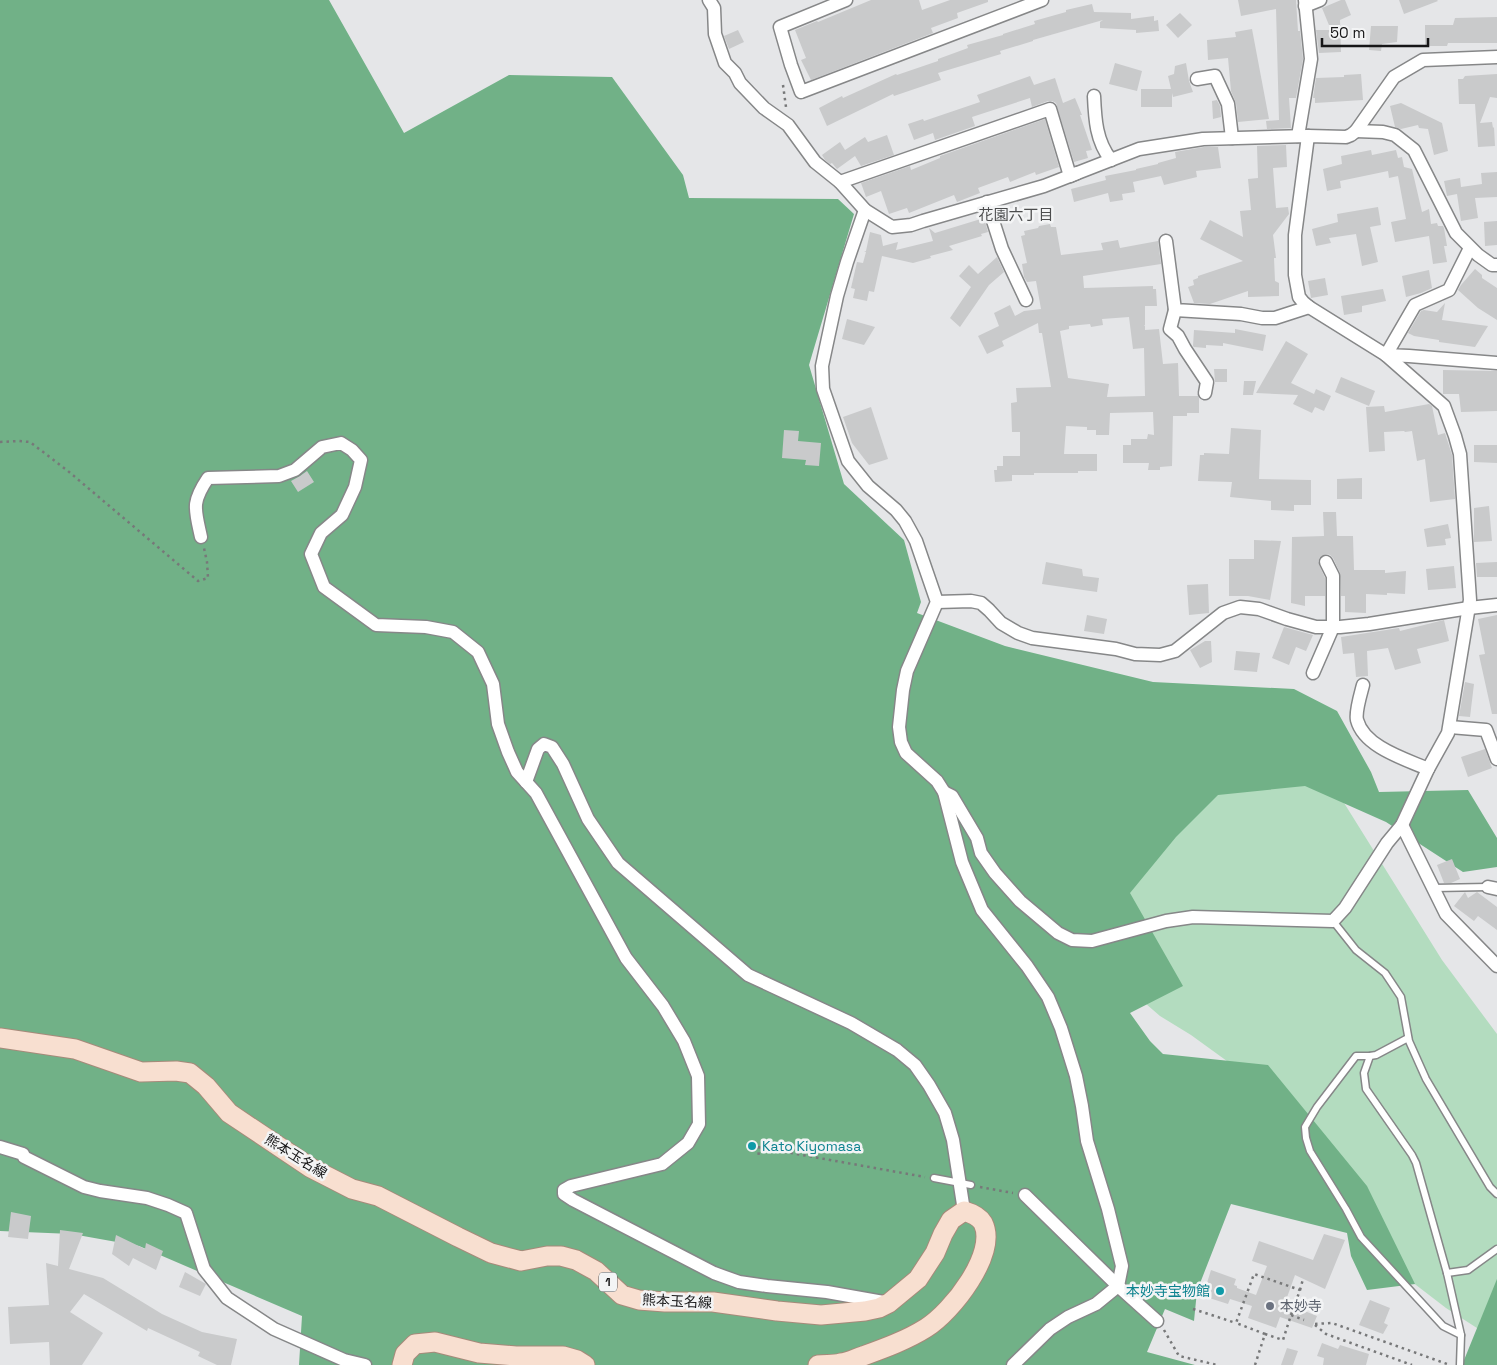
<svg xmlns="http://www.w3.org/2000/svg" width="1497" height="1365" font-family="'Space Grotesk','Noto Sans JP',sans-serif">
<style>
.green{fill:#b3dcbf}
.forest{fill:#71b187}
.building{fill:#c9cacb;fill-rule:evenodd}
.lines{fill:none;stroke-linecap:round;stroke-linejoin:round}
.lane-casing{stroke:#868788;stroke-width:9}
.street-casing{stroke:#868788;stroke-width:15}
.primary-casing{stroke:#a68a7a;stroke-width:21}
.path{stroke:#777879;stroke-width:2.5;stroke-dasharray:2.5 4;stroke-linecap:butt}
.lane{stroke:#fff;stroke-width:6}
.street{stroke:#fff;stroke-width:12}
.primary{stroke:#f8dfd0;stroke-width:19}
.culture-dot{fill:#0f9aa8;stroke:#f3f4f5;stroke-width:2}
.worship-dot{fill:#6b7280;stroke:#f3f4f5;stroke-width:2}
.labels{text-anchor:middle;stroke-width:5;stroke-linejoin:round;paint-order:stroke}
.shield{fill:#f3f4f5;stroke:#58595a;stroke-width:1}
.shield-label{font-size:12px;font-weight:bold;fill:#161617}
.culture-label{font-size:14px;fill:#0d838f;stroke:#f3f4f5;text-anchor:start}
.street-label{font-size:14px;fill:#161617;stroke:#f3f4f5}
.worship-label{font-size:14px;fill:#5b616d;stroke:#f3f4f5;text-anchor:start}
.neighbourhood-label{font-size:15px;fill:#4c4d4e;stroke:#f3f4f5}
</style>
<rect width="100%" height="100%" fill="#e5e6e8"/>
<polygon class="green" points="1326,774 1442,960 1497,1034 1497,1341 1446,1308 1390,1265 1249,1077 1191,1035 1160,1016 1131,991 1113,966 1146,822 1201,786"/>
<g class="forest">
<polygon points="0,0 329,0 404,133 509,75 612,77 683,175 689,198 838,199 854,214 809,365 844,484 904,540 921,602 917,613 1005,646 1153,682 1294,689 1337,711 1371,772 1379,792 1468,790 1497,838 1497,867 1463,872 1386,822 1305,786 1218,795 1176,837 1130,893 1183,986 1130,1013 1150,1041 1163,1054 1268,1065 1367,1186 1415,1284 1367,1290 1351,1256 1347,1233 1231,1204 1197,1291 1194,1321 1165,1309 1147,1352 1195,1365 299,1365 302,1316 139,1246 72,1234 0,1231"/>
<polygon points="1497,1279 1497,1365 1462,1365"/>
</g>
<g class="building">
<polygon points="871,0 919,0 922,10 950,0 988,0 988,2 957,13 958,18 931,28 933,33 811,80 801,60 806,58 795,30 817,21 818,22"/>
<polygon points="1238,0 1296,0 1298,31 1300,31 1303,59 1296,98 1289,98 1291,128 1267,129 1266,121 1279,120 1276,9 1241,16"/>
<polygon points="1341,0 1345,0 1351,15 1340,20 1341,52 1319,53 1316,30 1331,30 1322,8"/>
<polygon points="1399,0 1437,0 1438,1 1404,14"/>
<polygon points="1092,4 1094,12 1131,13 1131,19 1154,16 1154,21 1158,20 1159,31 1136,33 1136,30 1100,28 1100,22 1103,20 1033,40 1033,41 1000,51 1001,54 938,73 941,80 894,96 893,94 827,126 819,108 842,96 843,98 896,74 897,75 938,61 938,59 968,48 967,45 1003,35 1003,34 1035,24 1034,21 1066,12 1066,10"/>
<polygon points="1180,13 1192,25 1178,38 1166,25"/>
<polygon points="1497,17 1497,43 1448,43 1447,46 1425,46 1425,25 1453,25 1455,18"/>
<polygon points="1371,26 1398,26 1397,42 1382,44 1381,51 1369,50"/>
<polygon points="1252,29 1269,119 1238,122 1236,103 1231,91 1228,58 1208,60 1207,40 1236,37 1235,32"/>
<polygon points="738,30 744,42 729,49 724,36"/>
<polygon points="1115,63 1142,71 1137,91 1109,84"/>
<polygon points="1186,63 1189,81 1193,92 1173,97 1172,93 1172,107 1141,107 1141,89 1171,89 1168,76 1174,74 1175,66"/>
<polygon points="1361,74 1363,100 1315,103 1315,98 1313,98 1316,78 1344,77 1344,75"/>
<polygon points="1497,74 1497,98 1490,97 1480,123 1492,122 1493,128 1494,127 1495,146 1478,147 1475,104 1459,104 1458,79 1463,79 1465,76"/>
<polygon points="1030,76 1034,85 1055,78 1063,103 1075,98 1082,115 1080,115 1092,150 1086,151 1088,158 1074,162 1056,103 1052,101 1048,101 1032,107 1030,98 972,117 975,126 935,140 933,133 914,140 908,124 923,119 924,121 980,102 977,95"/>
<polygon points="1217,100 1220,106 1221,117 1213,119 1212,101"/>
<polygon points="1401,103 1442,123 1448,151 1434,155 1428,129 1419,128 1418,125 1401,129 1395,127 1390,106"/>
<polygon points="1045,119 1059,167 1036,175 1035,172 1010,182 1008,177 978,188 980,193 957,202 954,195 909,213 907,208 889,214 881,191 866,197 861,183 910,166 911,170 940,158 940,156"/>
<polygon points="887,135 894,155 861,166 855,156 837,169 832,163 830,164 825,160 822,155 840,142 845,150 865,137 868,142"/>
<polygon points="1286,145 1287,167 1273,168 1276,208 1288,207 1289,214 1273,235 1276,258 1274,258 1275,281 1279,283 1279,296 1248,297 1248,291 1210,304 1194,303 1188,287 1194,285 1193,280 1198,278 1198,276 1243,261 1200,239 1210,220 1243,237 1240,211 1251,210 1248,179 1258,178 1257,146"/>
<polygon points="1204,147 1218,147 1221,168 1196,171 1197,177 1164,185 1161,176 1133,182 1135,192 1122,194 1123,200 1110,202 1108,193 1074,202 1071,189 1106,180 1105,176 1136,170 1136,169 1158,164 1158,163 1176,158 1175,152"/>
<polygon points="1371,150 1372,155 1396,150 1398,158 1402,157 1404,167 1412,169 1422,212 1429,209 1431,224 1437,223 1438,226 1443,226 1444,228 1447,246 1444,246 1447,262 1433,264 1429,236 1395,242 1391,222 1406,219 1398,176 1389,178 1388,171 1340,181 1341,188 1327,191 1323,169 1342,164 1341,156"/>
<polygon points="1497,172 1497,197 1475,198 1478,218 1461,221 1457,194 1447,196 1444,181 1460,178 1461,187 1482,184 1481,173"/>
<polygon points="1378,207 1381,225 1370,227 1378,262 1362,266 1356,234 1329,238 1331,243 1316,246 1312,229 1338,222 1337,214"/>
<polygon points="984,218 988,232 981,234 982,236 949,246 953,250 930,256 931,258 913,263 882,256 874,292 869,291 867,301 853,298 855,289 851,288 857,262 863,263 866,252 864,252 866,251 870,232 881,235 883,246 898,242 896,250 933,241 929,228 935,233"/>
<polygon points="1497,221 1497,245 1485,246 1484,222"/>
<path d="M 1050,224 L 1051,227 L 1056,227 L 1061,255 L 1103,250 L 1101,243 L 1118,240 L 1120,248 L 1158,241 L 1161,264 L 1083,276 L 1084,288 L 1153,286 L 1153,289 L 1156,289 L 1157,306 L 1145,306 L 1145,325 L 1144,326 L 1145,326 L 1145,330 L 1159,329 L 1163,364 L 1178,363 L 1179,396 L 1198,396 L 1199,398 L 1199,413 L 1187,413 L 1187,416 L 1173,416 L 1172,466 L 1160,467 L 1160,470 L 1148,470 L 1149,463 L 1123,463 L 1123,445 L 1131,445 L 1131,439 L 1147,439 L 1148,434 L 1154,435 L 1153,412 L 1110,413 L 1109,435 L 1096,435 L 1096,430 L 1087,430 L 1087,427 L 1066,426 L 1064,454 L 1097,454 L 1097,471 L 1078,471 L 1078,473 L 1034,473 L 1034,475 L 1012,475 L 1012,481 L 995,482 L 994,470 L 997,470 L 997,466 L 1003,466 L 1003,456 L 1020,456 L 1020,432 L 1012,432 L 1011,403 L 1017,402 L 1016,388 L 1051,387 L 1042,333 L 1039,333 L 1038,323 L 1002,341 L 1004,346 L 987,354 L 978,336 L 999,326 L 994,313 L 1010,305 L 1015,316 L 1024,311 L 1041,309 L 1036,281 L 1027,282 L 1024,277 L 1022,264 L 1027,263 L 1021,236 L 1025,235 L 1024,231 L 1038,228 L 1039,226 ZM 1129,317 L 1133,349 L 1144,348 L 1145,396 L 1107,397 L 1109,384 L 1068,378 L 1060,331 L 1069,329 L 1069,326 L 1090,324 L 1091,327 L 1103,325 L 1102,319 Z"/>
<polygon points="997,257 1004,272 989,285 960,327 950,318 971,287 959,276 969,265 978,274"/>
<polygon points="1475,269 1482,275 1482,278 1497,288 1497,320 1478,308 1458,290 1461,285"/>
<polygon points="1429,270 1432,288 1421,293 1406,297 1402,276"/>
<polygon points="1325,278 1328,295 1311,298 1308,281"/>
<polygon points="1383,289 1386,301 1362,306 1362,312 1344,315 1341,296"/>
<polygon points="1445,303 1442,320 1488,326 1475,347 1439,342 1439,340 1414,336 1408,333 1421,311 1424,310 1437,312"/>
<polygon points="847,319 875,327 864,345 842,339"/>
<polygon points="1235,329 1266,335 1263,351 1223,343 1223,346 1206,345 1206,348 1194,347 1193,346 1194,330 1235,333"/>
<polygon points="1286,341 1308,354 1291,383 1314,394 1316,389 1331,396 1324,411 1315,407 1312,413 1293,404 1298,395 1256,393"/>
<polygon points="1214,369 1227,369 1227,382 1215,382"/>
<polygon points="1443,370 1497,371 1497,411 1461,412 1459,394 1443,394"/>
<polygon points="1341,377 1375,391 1369,406 1335,392"/>
<polygon points="1244,381 1256,381 1253,395 1243,395"/>
<polygon points="1429,404 1432,406 1438,435 1445,433 1452,455 1455,499 1430,502 1425,459 1417,461 1412,431 1405,432 1404,431 1384,432 1385,451 1369,452 1366,407 1384,406 1385,412"/>
<polygon points="871,407 888,459 869,465 852,443 843,417"/>
<polygon points="1231,428 1261,430 1259,479 1311,480 1311,505 1294,505 1294,511 1271,510 1271,501 1230,497 1232,482 1198,481 1200,455 1204,455 1204,453 1229,454"/>
<polygon points="784,430 799,431 798,441 821,443 819,466 805,465 806,460 782,458"/>
<polygon points="1474,445 1497,445 1497,463 1474,462"/>
<polygon points="307,471 314,482 298,492 291,481 300,476"/>
<polygon points="1362,478 1362,499 1337,499 1337,479"/>
<polygon points="1489,506 1492,541 1474,542 1474,508"/>
<polygon points="1323,512 1336,512 1337,536 1353,536 1354,570 1385,570 1385,573 1406,571 1405,594 1387,593 1387,595 1366,594 1366,613 1345,612 1345,596 1341,596 1340,573 1333,558 1330,555 1326,554 1320,557 1318,562 1325,578 1325,596 1305,596 1305,606 1291,603 1292,537 1324,536"/>
<polygon points="1448,524 1451,538 1445,539 1446,545 1427,547 1424,529"/>
<polygon points="1254,540 1281,541 1270,600 1248,596 1229,596 1229,559 1254,559"/>
<polygon points="1046,562 1082,569 1083,576 1099,578 1097,592 1042,584"/>
<polygon points="1497,562 1497,577 1477,577 1476,563"/>
<polygon points="1454,566 1456,588 1428,590 1426,569"/>
<polygon points="1208,584 1209,613 1189,615 1187,585"/>
<polygon points="1087,615 1107,619 1104,634 1084,631"/>
<polygon points="1497,615 1497,714 1492,714 1479,655 1485,654 1478,619"/>
<polygon points="1444,620 1449,641 1417,649 1421,663 1395,670 1388,648 1367,651 1368,676 1356,677 1354,653 1343,654 1341,637 1399,628 1400,631"/>
<polygon points="1284,627 1313,635 1306,651 1296,647 1289,665 1272,658"/>
<polygon points="1205,641 1211,641 1212,662 1200,668 1190,650"/>
<polygon points="1236,651 1260,653 1257,672 1234,670"/>
<polygon points="1465,682 1474,684 1470,717 1459,716"/>
<polygon points="1485,749 1492,768 1468,777 1461,757"/>
<polygon points="1452,859 1460,879 1451,883 1444,883 1437,865"/>
<polygon points="1465,892 1468,898 1477,892 1497,907 1497,930 1478,916 1474,921 1454,906"/>
<polygon points="11,1212 31,1216 28,1239 8,1237"/>
<polygon points="60,1230 83,1233 69,1269 103,1278 162,1314 202,1332 237,1339 231,1365 217,1365 198,1356 200,1352 148,1328 147,1331 84,1294 70,1312 103,1333 82,1365 50,1365 49,1342 10,1344 8,1307 49,1305 46,1263 58,1266"/>
<polygon points="1324,1234 1345,1240 1325,1289 1295,1275 1285,1303 1317,1316 1312,1328 1280,1317 1276,1328 1248,1318 1252,1306 1230,1299 1228,1304 1203,1296 1211,1270 1236,1279 1234,1285 1237,1286 1237,1288 1256,1295 1267,1266 1252,1261 1259,1241 1313,1260"/>
<polygon points="116,1235 145,1249 146,1243 163,1251 156,1270 133,1258 129,1266 112,1254"/>
<polygon points="185,1272 206,1284 200,1296 179,1287"/>
<polygon points="1370,1300 1390,1308 1384,1323 1388,1325 1383,1334 1359,1325"/>
<polygon points="1322,1343 1338,1349 1340,1345 1369,1354 1366,1365 1323,1365 1324,1358 1317,1356"/>
<polygon points="1287,1348 1298,1351 1294,1362 1293,1365 1281,1365"/>
</g>
<g class="lines">
<defs>
<g id="lane">
<polyline points="1434,888 1488,887"/>
<polyline points="1333,921 1356,950 1385,973 1401,997 1409,1041 1426,1079 1490,1187 1497,1194"/>
<polyline points="1408,1038 1376,1055 1370,1056 1364,1073 1366,1089 1412,1155 1416,1163 1447,1273 1461,1335"/>
<polyline points="1370,1056 1356,1056 1317,1107 1305,1127 1306,1138 1310,1151 1346,1209 1361,1237 1443,1326 1461,1335 1460,1365"/>
<polyline points="934,1178 971,1185"/>
<polyline points="1447,1273 1468,1270 1497,1249"/>
</g>
<g id="street">
<polyline points="709,0 714,8 715,34 725,63 735,73 740,83 764,108 788,125 815,162 840,182 865,210 892,227 911,225 923,221 1044,186 1139,149 1203,139 1308,136 1346,137 1351,135 1356,131 1394,77 1423,60 1497,57"/>
<polyline points="846,0 780,27 791,65 801,92 1042,0"/>
<polyline points="1305,6 1320,0"/>
<polyline points="1197,79 1215,76 1228,104 1232,138"/>
<path d="M 1094,96 C 1095,119 1096,141 1111,160"/>
<polyline points="1356,131 1383,132 1395,135 1414,150 1456,233 1478,255 1492,265 1497,265"/>
<polyline points="1298,136 1311,59 1305,0"/>
<polyline points="840,182 1050,109 1070,176 1077,173"/>
<polyline points="987,202 1002,249 1026,300"/>
<polyline points="865,210 847,262 837,296 822,366 823,389 848,461 868,486 896,510 905,521 916,541 937,602 907,671 903,690 899,727 901,742 906,753 937,781 944,792 962,862 982,910 1027,966 1048,997 1061,1028 1076,1076 1082,1106 1087,1141 1108,1209 1122,1266 1118,1286 1096,1304 1068,1317 1050,1329 1013,1365"/>
<polyline points="1166,241 1175,310 1241,314 1262,318 1275,318 1309,307"/>
<polyline points="1470,248 1449,290 1415,305 1386,355 1409,356 1497,363"/>
<polyline points="1175,310 1170,329 1178,336 1185,349 1207,382 1205,393"/>
<path d="M 201,537 C 195,509 191,503 208,478 L 279,476 L 295,470 L 322,447 L 341,443 L 352,450 L 361,460 L 355,487 L 342,515 L 321,533 L 311,554 L 324,587 L 376,625 L 426,627 L 453,632 L 478,652 L 493,684 L 498,724 L 508,752 L 517,772 L 536,793 L 626,958 L 663,1006 L 684,1041 L 698,1076 L 699,1124 L 688,1143 L 662,1164 L 571,1186 L 564,1190 L 564,1194 L 573,1200 L 714,1273 L 739,1282 L 767,1286 L 827,1292 L 889,1303"/>
<polyline points="937,602 971,601 981,603 989,610 1001,623 1018,633 1032,638 1116,649 1135,654 1160,655 1175,651 1223,613 1240,607 1259,609 1287,619 1316,627 1340,627 1369,624 1469,608 1497,605"/>
<polyline points="1313,673 1333,627 1333,576 1326,562"/>
<path d="M 1363,685 C 1361,693 1355,712 1357,720 C 1364,747 1405,759 1428,769"/>
<polyline points="1450,727 1486,730 1497,759"/>
<polyline points="526,782 538,749 544,744 552,747 563,764 588,819 618,863 748,975 851,1023 897,1050 915,1065 929,1085 945,1113 953,1140 964,1211"/>
<polyline points="944,792 952,796 977,838 981,853 995,873 1020,901 1058,933 1072,940 1092,941 1166,921 1193,917 1333,921 1345,908 1387,843 1402,825 1428,769 1448,733 1470,600 1460,454 1455,436 1444,406 1386,355 1309,307 1303,302 1299,297 1295,275 1295,235 1308,136"/>
<polyline points="1402,825 1446,914 1497,966"/>
<polyline points="1488,887 1497,889"/>
<polyline points="0,1147 23,1154 24,1157 84,1187 100,1191 147,1198 168,1205 186,1213 204,1269 227,1298 274,1329 344,1360 365,1365"/>
<polyline points="1025,1195 1118,1286 1157,1321"/>
</g>
<g id="primary">
<path d="M 0,1038 L 75,1049 L 141,1072 L 176,1071 L 190,1073 L 206,1086 L 229,1113 L 311,1168 L 352,1189 L 378,1196 L 458,1237 L 491,1253 L 521,1261 L 547,1256 L 561,1256 L 576,1260 L 596,1271 L 622,1295 L 639,1300 L 665,1302 L 713,1302 L 777,1311 L 821,1315 L 865,1311 L 879,1308 L 889,1303 L 918,1279 L 935,1253 L 943,1234 L 951,1220 L 964,1211 C 971,1213 979,1216 983,1223 C 998,1253 952,1312 926,1328 C 907,1340 885,1348 863,1356 C 856,1358 849,1362 841,1363 C 834,1365 826,1364 818,1365"/>
<polyline points="402,1365 405,1354 415,1344 435,1342 479,1353 516,1356 563,1356 577,1360 585,1365"/>
</g>
</defs>
<use href="#lane" class="lane-casing"/>
<use href="#street" class="street-casing"/>
<use href="#primary" class="primary-casing"/>
<g class="path">
<polyline points="783,85 786,107"/>
<polyline points="0,442 19,441 30,442 68,471 198,581 208,578 207,562 204,548"/>
<polyline points="752,1146 925,1177"/>
<polyline points="758,1146 759,1158"/>
<polyline points="980,1187 1013,1193"/>
<polyline points="1300,1290 1303,1279"/>
<polyline points="1193,1309 1236,1323"/>
<polyline points="1315,1324 1332,1323 1450,1365"/>
<polyline points="1315,1325 1326,1334 1412,1365"/>
<polyline points="1164,1330 1179,1356 1217,1365"/>
<polyline points="1265,1334 1236,1323 1254,1274 1300,1290 1291,1315"/>
<polyline points="1255,1365 1265,1334 1283,1340 1291,1315 1304,1320"/>
</g>
<use href="#lane" class="lane"/>
<use href="#street" class="street"/>
<use href="#primary" class="primary"/>
</g>
<g class="culture-dot">
<circle cx="752" cy="1146" r="5"/>
<circle cx="1220" cy="1291" r="5"/>
</g>
<circle class="worship-dot" cx="1270" cy="1306" r="5"/>
<g class="labels">
<rect class="shield" x="599" y="1272.5" width="18" height="19" rx="4"/>
<g class="shield-label">
<text x="608" y="1286">1</text>
</g>
<g class="culture-label">
<text x="762" y="1151">Kato Kiyomasa</text>
<text x="1210" y="1296" text-anchor="end">本妙寺宝物館</text>
</g>
<g class="street-label">
<text transform="translate(296 1156) rotate(32)" y="5">熊本玉名線</text>
<text transform="translate(677 1301) rotate(3)" y="5">熊本玉名線</text>
</g>
<g class="worship-label">
<text x="1280" y="1311">本妙寺</text>
</g>
<g class="neighbourhood-label">
<text x="1016" y="220">花園六丁目</text>
</g>
</g>
<path d="M1322 38v8h106v-8" fill="none" stroke="#161617" stroke-width="2.5"/>
<text x="1330" y="38" font-size="15" fill="#161617" stroke="#f3f4f5" stroke-width="4" paint-order="stroke">50 m</text>
</svg>
